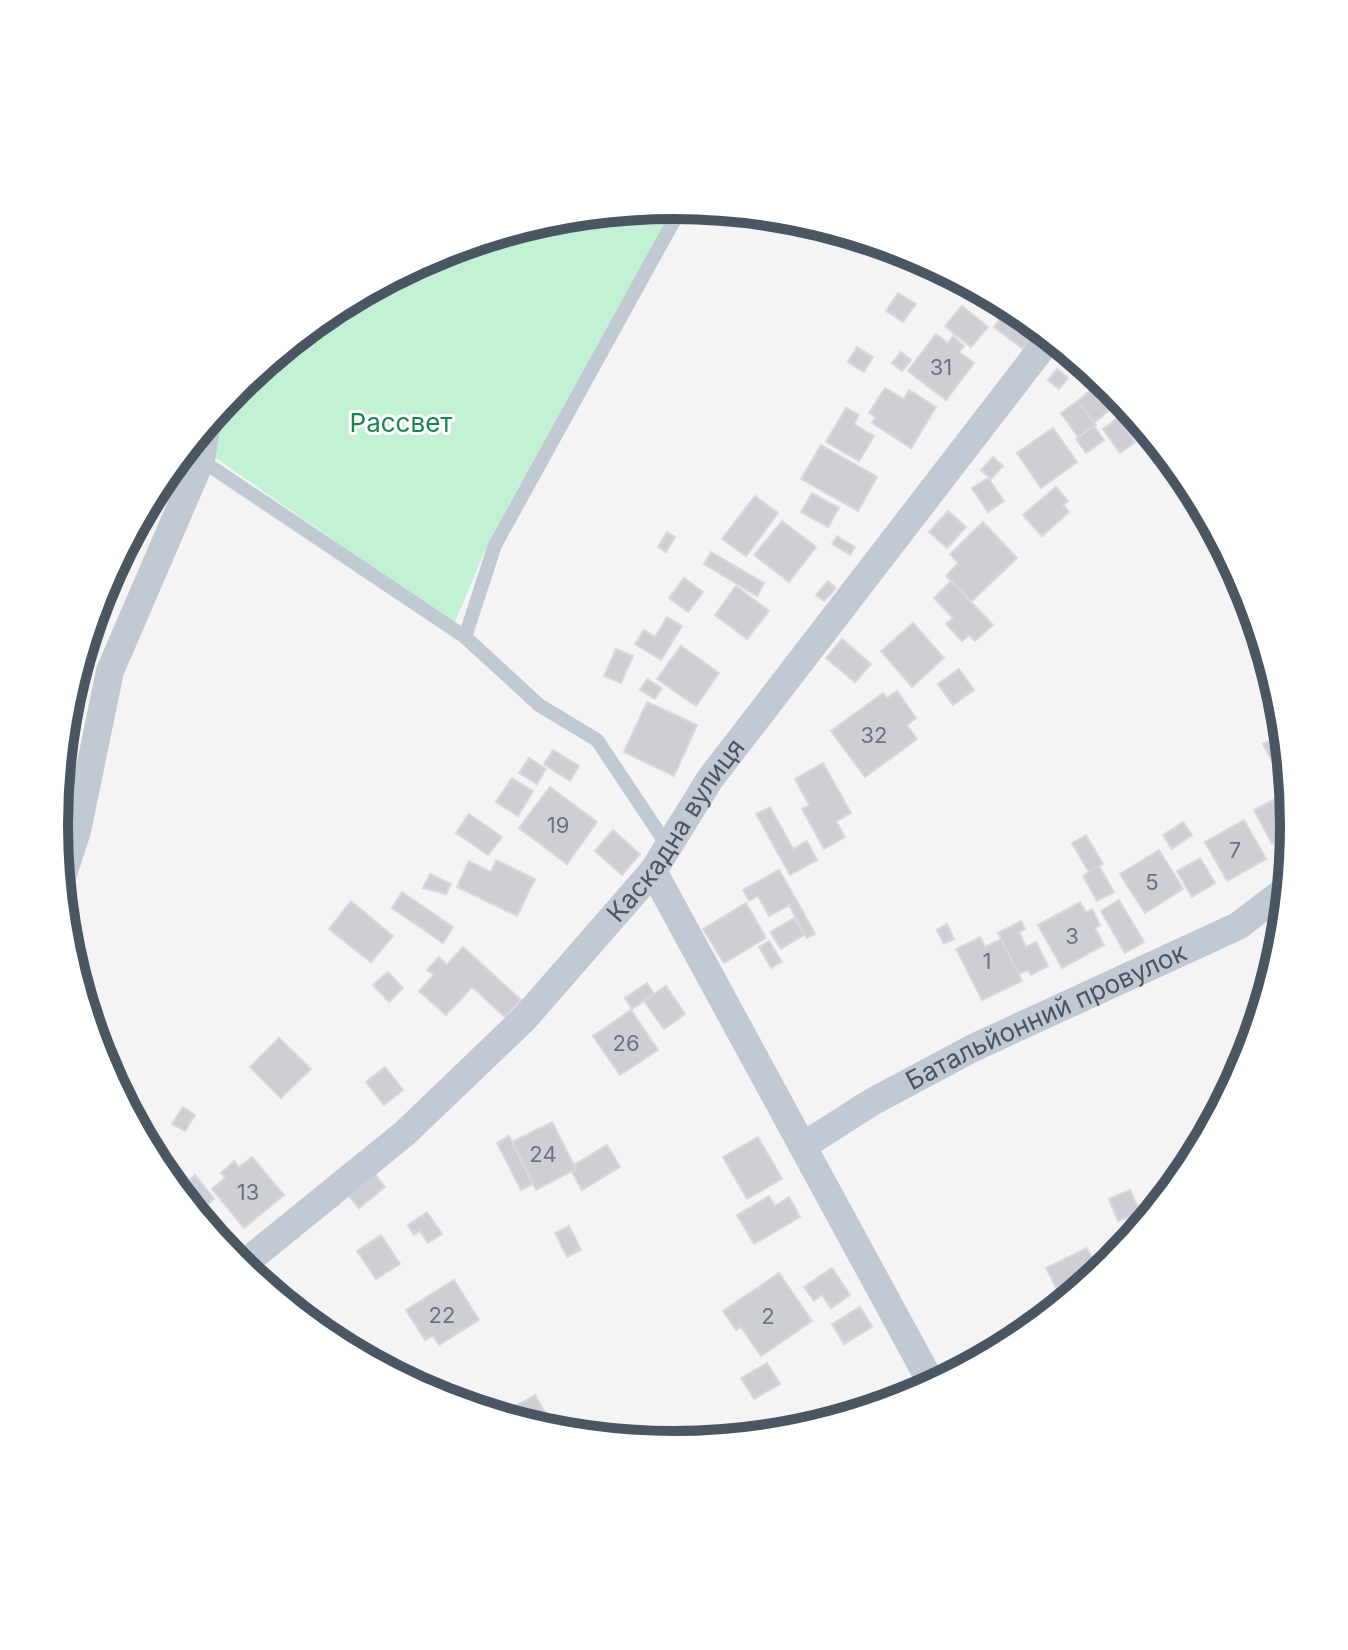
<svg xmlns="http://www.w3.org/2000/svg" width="1348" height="1650" font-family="Inter,sans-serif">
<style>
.green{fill:#c3f1d5}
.building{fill:#cdcfd5;stroke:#d7d9de;stroke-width:2}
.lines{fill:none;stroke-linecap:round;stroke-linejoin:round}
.service{stroke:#c1cad2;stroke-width:14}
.minor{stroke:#c1cad2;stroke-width:28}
.labels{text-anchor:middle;stroke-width:6;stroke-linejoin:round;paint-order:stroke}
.number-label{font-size:22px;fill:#6b747e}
.park-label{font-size:26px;fill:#17864f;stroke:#fff}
.street-label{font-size:26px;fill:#4a5661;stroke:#fff}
.rim{fill:none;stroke:#4a5661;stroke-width:10}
</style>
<rect width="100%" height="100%" fill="#f5f3f3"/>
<polygon class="green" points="675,205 490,539 454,624 210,454 224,401 236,386 330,309 437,252 553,217"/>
<g class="building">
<polygon points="898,293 916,304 903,322 886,311"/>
<polygon points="962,306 988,327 971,347 945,326"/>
<polygon points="1016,308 1039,327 1023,349 994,327 1007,309 1013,313"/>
<polygon points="936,334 948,343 953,336 964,346 959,352 974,363 946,400 908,371"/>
<polygon points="857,347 873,357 864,372 848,362"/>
<polygon points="901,352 911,360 902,371 892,363"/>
<polygon points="1057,369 1068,378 1059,389 1048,380"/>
<polygon points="1099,376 1126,403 1116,412 1112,408 1094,423 1078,401 1102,380"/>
<polygon points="885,388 904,399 909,390 936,407 911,448 872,423 876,417 869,413"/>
<polygon points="1078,401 1096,425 1078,437 1061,413"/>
<polygon points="846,408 859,415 854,424 874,436 859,461 826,442"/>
<polygon points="1118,418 1135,442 1120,453 1103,429"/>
<polygon points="1094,426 1104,440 1086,453 1076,439"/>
<polygon points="1053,428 1077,462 1041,488 1017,453"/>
<polygon points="821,445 877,477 858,511 801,479"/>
<polygon points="993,457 1003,466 991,479 981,470"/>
<polygon points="988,478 1004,501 988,512 972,488"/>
<polygon points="1056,487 1068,501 1063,505 1069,512 1042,536 1023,515"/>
<polygon points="812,493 839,508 828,527 801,512"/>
<polygon points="755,496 778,513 746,556 722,539"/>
<polygon points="948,511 966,527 947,548 929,532"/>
<polygon points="782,521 816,547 789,582 754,555"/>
<polygon points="983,522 1017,558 971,602 946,576 958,563 950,554"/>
<polygon points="667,532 675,537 666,552 658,547"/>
<polygon points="837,536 855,547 850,555 832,544"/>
<polygon points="711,552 764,583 757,596 704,564"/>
<polygon points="684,578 703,592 688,612 669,598"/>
<polygon points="828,581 836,588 824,601 816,595"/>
<polygon points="951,581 993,625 975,641 969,635 962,641 946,624 953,618 934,598"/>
<polygon points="736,586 769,611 747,639 715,615"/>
<polygon points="667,617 682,626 661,660 635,644 644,630 655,637"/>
<polygon points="913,623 944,658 912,687 881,651"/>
<polygon points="842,639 871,664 855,682 826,658"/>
<polygon points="681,646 719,673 696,706 657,679"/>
<polygon points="616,649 633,656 621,683 604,676"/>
<polygon points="959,669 974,690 953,705 938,684"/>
<polygon points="647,679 662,688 655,699 640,690"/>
<polygon points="897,691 916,718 907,725 917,739 865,777 831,731 883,693 887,698"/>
<polygon points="647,702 697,725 674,776 624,752"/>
<polygon points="1285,733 1290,786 1286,788 1263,744"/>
<polygon points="553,750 579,766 570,781 544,764"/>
<polygon points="529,758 546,769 537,784 519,773"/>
<polygon points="823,763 851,813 836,821 845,837 824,849 802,809 809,805 795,779"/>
<polygon points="512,778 533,791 518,816 496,802"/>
<polygon points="550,787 597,822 567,864 519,828"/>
<polygon points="1273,800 1291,834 1272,844 1254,810"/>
<polygon points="770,807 793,849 807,841 817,860 790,875 756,814"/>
<polygon points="469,814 502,837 488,855 456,833"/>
<polygon points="1244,820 1266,859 1227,881 1205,842"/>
<polygon points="1183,822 1192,835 1172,849 1163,835"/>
<polygon points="613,830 640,854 622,875 595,851"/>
<polygon points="1086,835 1103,864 1089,872 1072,843"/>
<polygon points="1159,850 1183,889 1145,913 1120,874"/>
<polygon points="1200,858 1215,883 1192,897 1177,871"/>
<polygon points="496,860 535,879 517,916 457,887 469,861 491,872"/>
<polygon points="1099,866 1114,892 1097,901 1083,876"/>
<polygon points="779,870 797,901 769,916 758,896 749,901 743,890"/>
<polygon points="430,874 451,884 446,894 423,888"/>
<polygon points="402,892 453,927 443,943 392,908"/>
<polygon points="1119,900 1144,942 1125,953 1101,911"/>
<polygon points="351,901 393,936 371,962 329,929"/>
<polygon points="797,901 815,934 807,938 789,905"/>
<polygon points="1080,902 1086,912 1092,909 1100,925 1095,928 1104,945 1062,968 1038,925"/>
<polygon points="746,903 766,938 724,963 703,929"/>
<polygon points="794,918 804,935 781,949 770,932"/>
<polygon points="1021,921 1025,929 1019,932 1026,947 1036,942 1048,966 1031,975 1028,970 1018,974 998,933"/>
<polygon points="947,924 954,939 944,944 937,930"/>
<polygon points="980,937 985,947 1001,939 1022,981 982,1000 956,949"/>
<polygon points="769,941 782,962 771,968 759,947"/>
<polygon points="463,947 521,1000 505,1017 472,987 446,1015 419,991 434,975 427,970 439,957 447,965"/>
<polygon points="388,972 403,988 389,1002 373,985"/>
<polygon points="647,983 654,994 632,1009 625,998"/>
<polygon points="666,986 685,1014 664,1029 644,1001"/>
<polygon points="631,1010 658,1050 620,1075 593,1036"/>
<polygon points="279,1038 311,1069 281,1098 250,1067"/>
<polygon points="385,1067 403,1090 384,1105 366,1082"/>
<polygon points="183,1107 195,1115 185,1131 172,1124"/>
<polygon points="552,1122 576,1169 536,1190 512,1142"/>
<polygon points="509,1136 533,1184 521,1190 497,1143"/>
<polygon points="758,1137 782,1179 747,1199 723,1157"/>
<polygon points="607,1145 620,1167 582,1190 572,1172 576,1169 574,1165"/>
<polygon points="252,1157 284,1195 244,1228 212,1189 225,1178 221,1173 234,1161 239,1167"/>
<polygon points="168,1163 177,1173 168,1181 159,1170"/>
<polygon points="181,1170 189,1180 195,1175 214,1199 195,1214 168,1181"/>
<polygon points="375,1174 385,1187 359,1208 349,1196"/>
<polygon points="1130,1190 1137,1206 1144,1204 1150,1218 1138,1225 1134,1215 1118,1221 1109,1199"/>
<polygon points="769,1196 775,1206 789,1197 800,1217 754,1244 737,1215"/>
<polygon points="427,1212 442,1234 428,1243 420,1231 414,1235 408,1225"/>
<polygon points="569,1226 581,1250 567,1257 555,1233"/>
<polygon points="381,1235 400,1264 376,1279 357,1251"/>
<polygon points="1087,1248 1100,1274 1064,1303 1046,1268"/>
<polygon points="832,1268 850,1295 831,1308 822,1295 814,1301 804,1287"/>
<polygon points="779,1273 812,1321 761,1356 741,1327 736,1330 723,1311"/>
<polygon points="454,1280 479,1320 439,1345 433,1336 425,1340 406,1310"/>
<polygon points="860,1307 872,1327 844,1344 832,1324"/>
<polygon points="340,1328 354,1354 325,1336"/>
<polygon points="767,1363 780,1384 754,1399 741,1378"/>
<polygon points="535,1395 557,1433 498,1416"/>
</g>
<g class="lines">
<g class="service">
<polyline points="201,460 465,637 539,705 597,740 667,845"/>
<polyline points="465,637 495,545 682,206"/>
</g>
<g class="minor">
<polyline points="653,871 933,1386"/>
<polyline points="60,883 77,831 110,671 201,460 207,421"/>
<path id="s1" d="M 803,1146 L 872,1102 L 973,1048 L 1238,926 L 1288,888"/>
<path id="s2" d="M 240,1267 L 405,1133 L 524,1019 L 653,871 L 710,779 L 1051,336"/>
</g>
</g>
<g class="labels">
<g class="number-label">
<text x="941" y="375">31</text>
<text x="874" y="743">32</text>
<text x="558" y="833">19</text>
<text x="1235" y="858">7</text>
<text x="1152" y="890">5</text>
<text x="1072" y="944">3</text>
<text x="987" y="969">1</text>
<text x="626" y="1051">26</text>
<text x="543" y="1162">24</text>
<text x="248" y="1200">13</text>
<text x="442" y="1323">22</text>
<text x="768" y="1324">2</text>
</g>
<g class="park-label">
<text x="401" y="432">Рассвет</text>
</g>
<g class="street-label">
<text dy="9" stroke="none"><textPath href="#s2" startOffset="620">Каскадна вулиця</textPath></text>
<text dy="9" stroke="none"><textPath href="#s1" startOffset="276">Батальйонний провулок</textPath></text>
</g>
</g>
<path d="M0 0H1348V1650H0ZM68 825a606 606 0 1 1 1212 0a606 606 0 1 1-1212 0Z" fill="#fff" fill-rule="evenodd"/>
<path class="rim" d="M68 825a606 606 0 1 1 1212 0a606 606 0 1 1-1212 0Z"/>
</svg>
